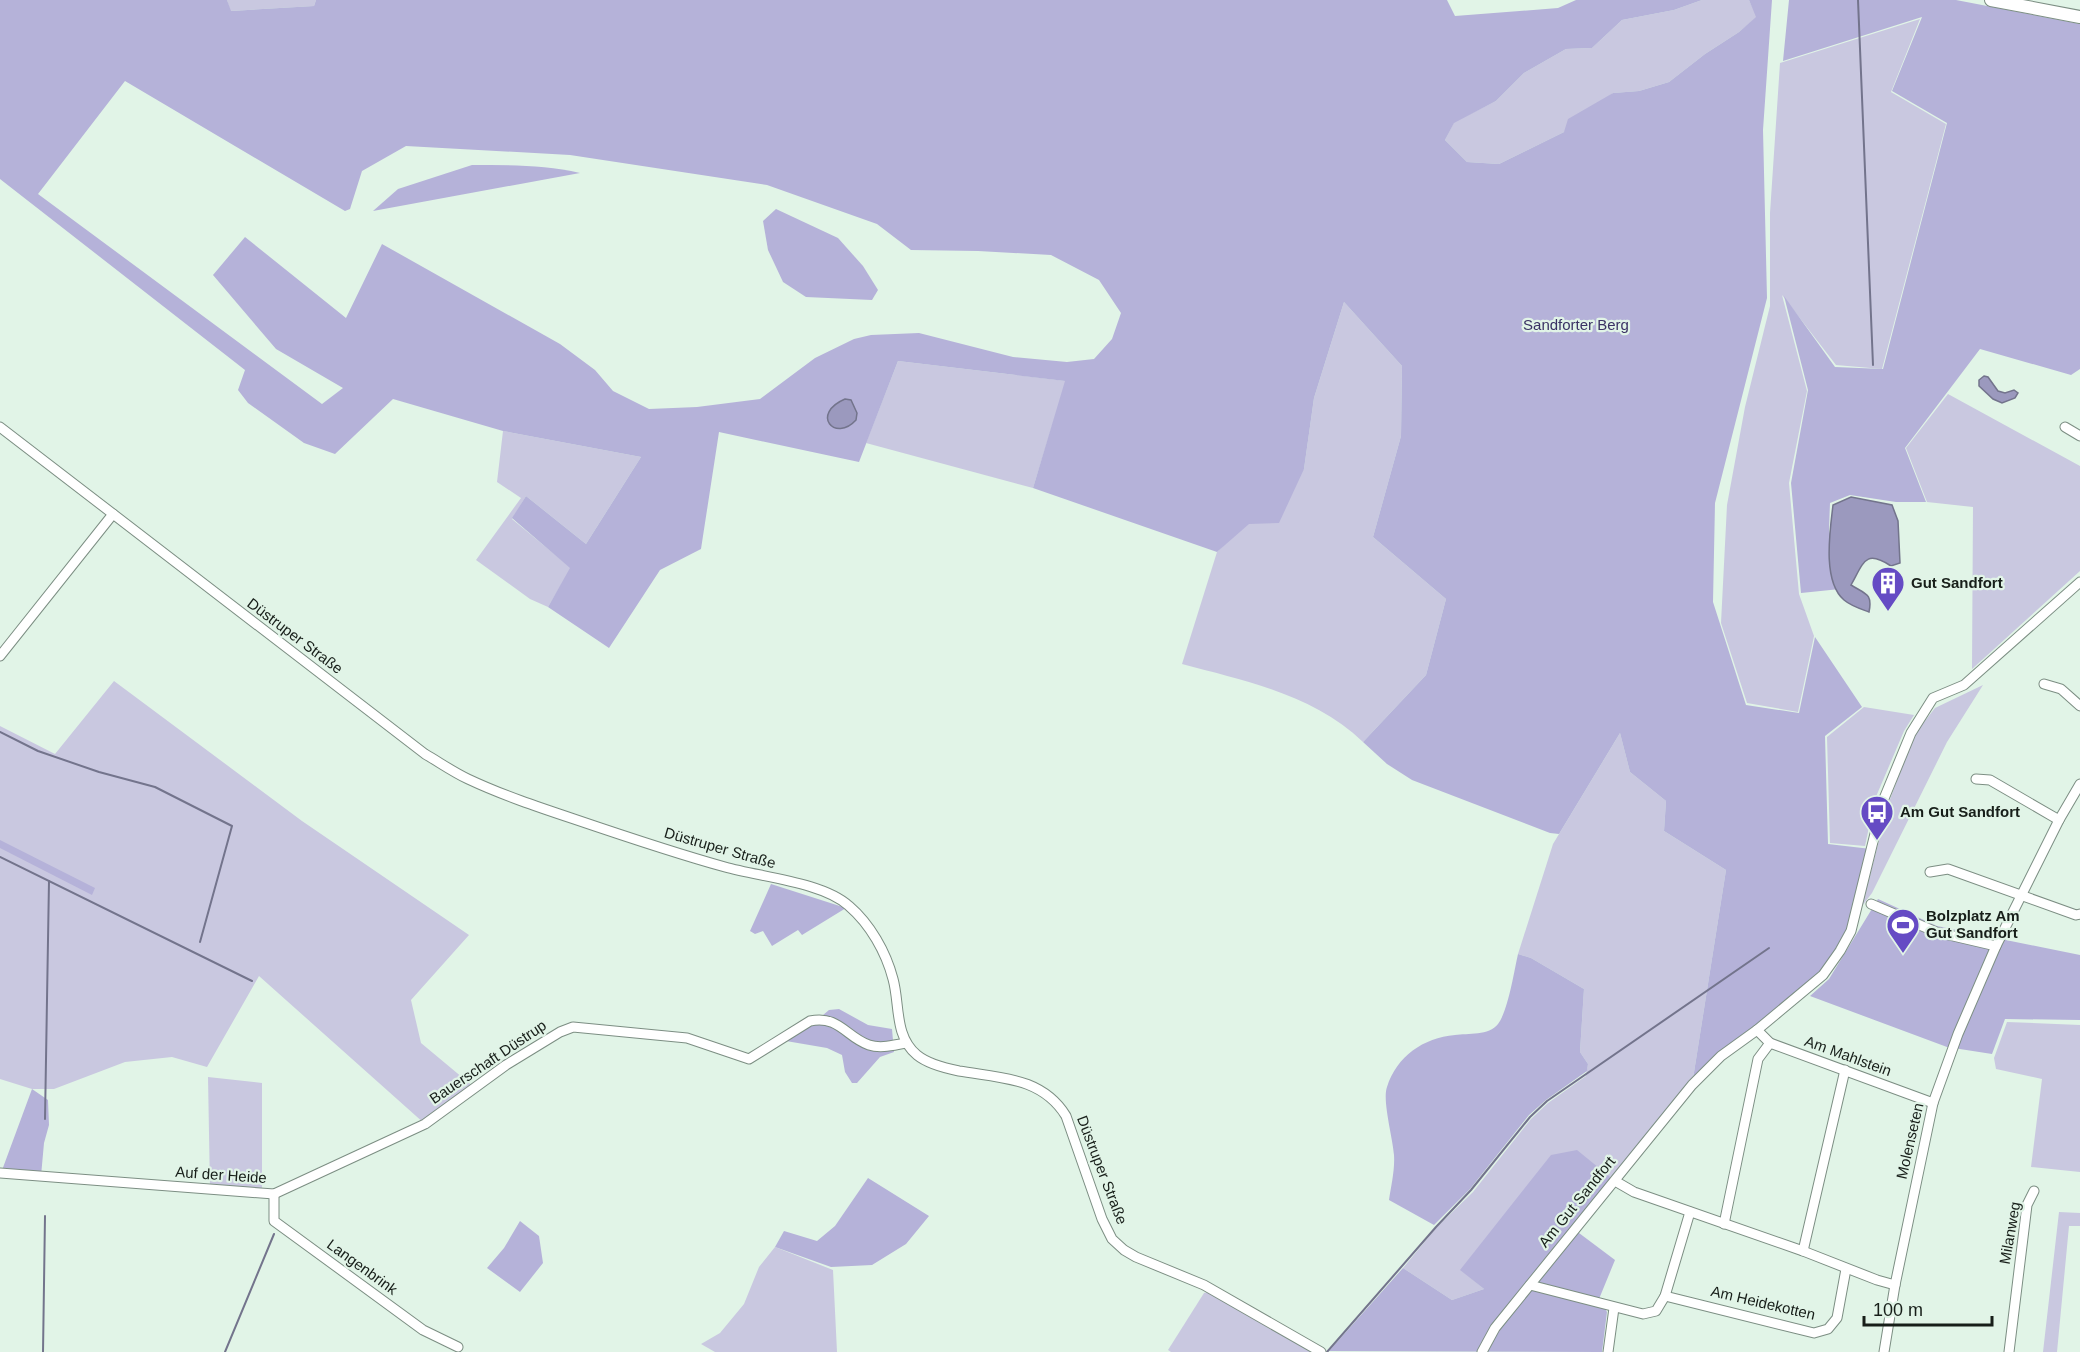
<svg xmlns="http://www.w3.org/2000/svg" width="2080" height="1352" font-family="Helvetica,sans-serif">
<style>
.green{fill:#c9c8e0}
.forest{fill:#b5b2d9;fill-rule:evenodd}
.water{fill:#9b99be;stroke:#73748c;stroke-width:1.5}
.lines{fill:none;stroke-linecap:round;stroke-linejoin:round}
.stream{stroke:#73748c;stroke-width:2}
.minor-casing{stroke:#7c8e83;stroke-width:11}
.tertiary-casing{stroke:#7c8e83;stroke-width:14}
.minor{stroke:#fff;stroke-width:9}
.tertiary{stroke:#fff;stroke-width:12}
.labels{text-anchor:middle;stroke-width:4.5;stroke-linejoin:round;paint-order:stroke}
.park-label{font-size:15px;fill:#3a3264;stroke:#e1f4e7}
.poi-label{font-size:15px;font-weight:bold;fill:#171e19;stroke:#e1f4e7;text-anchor:start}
.street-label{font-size:15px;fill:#171e19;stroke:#e1f4e7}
</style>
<rect width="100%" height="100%" fill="#e1f4e7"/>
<g class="green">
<polygon points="227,0 316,0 314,6 230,11"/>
<polygon points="1702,0 1749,0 1757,17 1739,32 1705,54 1669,82 1639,91 1613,93 1564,132 1499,164 1467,162 1445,140 1454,122 1496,101 1524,73 1566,49 1592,48 1622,20 1674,10"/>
<polygon points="1920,19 1891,92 1946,124 1882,369 1836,365 1782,295 1807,391 1789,483 1799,594 1814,636 1798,712 1747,703 1721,623 1727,505 1745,407 1770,306 1770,213 1780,63"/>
<path d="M 1344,302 L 1402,366 L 1401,436 L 1373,537 L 1446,599 L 1426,675 L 1363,742 C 1314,695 1246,681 1182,664 L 1217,552 L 1304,469 L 1314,398 Z"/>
<polygon points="898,361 1066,381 1033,488 866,443"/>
<polygon points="1948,394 2080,466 2080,571 1972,669 1973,507 1927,502 1906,448"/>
<polygon points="503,431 641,457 586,544 526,496 512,519 571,568 548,607 530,599 476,560 521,498 497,482"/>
<polygon points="114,681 302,821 469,935 411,1000 421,1043 475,1088 425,1124 259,976 207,1067 172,1057 125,1062 54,1089 32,1089 0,1079 0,726 55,754"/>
<polygon points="1983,685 1947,742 1872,893 1862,906 1889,802 1914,735 1935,708"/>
<polygon points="1864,707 1914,715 1904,731 1875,799 1865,846 1830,843 1827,737"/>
<polygon points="1620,733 1630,772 1666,801 1664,831 1726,870 1692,1085 1615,1181 1461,1270 1484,1289 1452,1300 1403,1268 1437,1227 1473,1192 1531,1119 1548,1103 1586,1076 1588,1064 1580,1052 1584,989 1531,958 1518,954 1553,844"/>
<polygon points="2007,1022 2080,1025 2080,1172 2031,1167 2042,1079 1996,1069 1994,1058"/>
<polygon points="208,1077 262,1083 262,1193 210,1189"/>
<polygon points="2059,1212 2080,1213 2080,1226 2069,1226 2057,1352 2043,1352"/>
<polygon points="775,1247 833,1270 837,1352 715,1352 701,1344 720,1333 744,1304 759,1267"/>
<polygon points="1208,1292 1314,1352 1171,1352 1168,1350 1204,1293"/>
</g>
<g class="forest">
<path d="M 0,0 L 227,0 L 231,11 L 314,6 L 316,0 L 1447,0 L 1455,16 L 1558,8 L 1576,0 L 1702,0 L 1674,10 L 1622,20 L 1592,48 L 1566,49 L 1524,73 L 1496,101 L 1454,123 L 1445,140 L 1467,162 L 1499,164 L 1564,132 L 1568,119 L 1613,93 L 1639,91 L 1669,82 L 1705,54 L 1739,32 L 1756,17 L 1749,0 L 1772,0 L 1763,130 L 1767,298 L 1715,503 L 1713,602 L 1746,705 L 1799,713 L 1815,637 L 1862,707 L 1825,736 L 1828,844 L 1871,849 L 1851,931 L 1823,975 L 1692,1085 L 1726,870 L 1664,831 L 1666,801 L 1630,772 L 1620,733 L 1559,834 L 1550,833 L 1412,780 L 1387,764 L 1363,742 L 1426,675 L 1446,599 L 1373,537 L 1401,436 L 1402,366 L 1344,302 L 1314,398 L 1304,469 L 1279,523 L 1249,524 L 1217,552 L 1033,488 L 1065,381 L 898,361 L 859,462 L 719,432 L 701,549 L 660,570 L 609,648 L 548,607 L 570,568 L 512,518 L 526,496 L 586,544 L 641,457 L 503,431 L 393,399 L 335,454 L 304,443 L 248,403 L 238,390 L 245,370 L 0,179 ZM 125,81 L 345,211 L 350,209 L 362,171 L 406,146 L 570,155 L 767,185 L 877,224 L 911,250 L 978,251 L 1051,255 L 1099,280 L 1121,313 L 1112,339 L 1094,359 L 1067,362 L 1013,357 L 919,333 L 871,335 L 854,339 L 815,358 L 760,399 L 697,407 L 649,409 L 613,391 L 595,370 L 560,344 L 382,244 L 346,318 L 245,237 L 213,275 L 276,349 L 343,388 L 322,404 L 38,194 Z"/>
<polygon points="1789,0 1956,0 2080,24 2080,369 2071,375 1980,349 1905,448 1926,502 1896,502 1850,495 1830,503 1829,530 1840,589 1801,593 1791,483 1808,390 1784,296 1835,367 1883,369 1947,123 1892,91 1922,17 1783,61"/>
<path d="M 472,165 C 509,165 545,165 580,173 L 373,211 L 398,189 Z"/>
<polygon points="776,209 838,238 863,266 878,290 872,300 806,297 783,282 768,250 763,221"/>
<polygon points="0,840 95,888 92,895 0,848"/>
<polygon points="771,884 846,908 802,935 798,930 772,946 763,931 755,934 750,931"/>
<polygon points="1878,899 1937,926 2080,955 2080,1020 2005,1019 1992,1054 1947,1047 1810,996 1829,979"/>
<path d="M 1518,954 L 1531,958 L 1584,989 L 1580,1052 L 1588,1064 L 1587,1071 L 1546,1100 L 1529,1115 L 1470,1189 L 1434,1225 L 1389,1200 C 1391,1186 1395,1170 1394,1155 C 1393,1139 1382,1100 1387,1087 C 1397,1056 1423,1038 1455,1035 C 1468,1033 1489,1036 1498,1024 C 1508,1011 1514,972 1518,954 Z"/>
<polygon points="839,1009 868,1025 892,1029 894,1052 880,1057 857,1083 852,1083 845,1072 842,1055 827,1048 786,1041 810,1026 829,1010"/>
<polygon points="32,1089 48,1100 49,1125 44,1143 41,1176 1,1173"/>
<polygon points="1577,1150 1615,1181 1575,1230 1615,1260 1599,1299 1607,1312 1602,1352 1329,1351 1403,1268 1452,1300 1484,1289 1460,1270 1551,1155"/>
<polygon points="868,1178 929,1216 906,1244 872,1265 831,1267 775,1247 784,1231 817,1241 835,1226"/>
<polygon points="520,1221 539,1236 543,1263 520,1292 487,1268 504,1248"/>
</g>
<g class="water">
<polygon points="1984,376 1988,377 1998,391 2005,393 2014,390 2018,393 2015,398 2002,403 1993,399 1979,386 1979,380"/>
<path d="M 845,399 L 851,400 L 857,413 L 856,420 C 835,443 810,414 845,399 Z"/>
<path d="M 1851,497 L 1892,505 L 1898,521 L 1900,563 L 1891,566 C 1865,549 1864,562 1851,585 C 1865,594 1873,593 1869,612 C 1861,609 1851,606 1844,600 C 1822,581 1830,531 1833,505 Z"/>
</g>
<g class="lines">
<g class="stream">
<polyline points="1858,0 1873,365"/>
<polyline points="0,732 38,751 99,772 155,787 232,826 200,942"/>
<polyline points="0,857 252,981"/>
<polyline points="45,1119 49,881"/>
<polyline points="43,1352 45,1216"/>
<polyline points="225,1352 274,1234"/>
<polyline points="1327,1352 1436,1227 1471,1190 1530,1117 1547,1101 1769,948"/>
</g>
<defs>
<g id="minor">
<path d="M 0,427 L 425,754 C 439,762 453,772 468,779 C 502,795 538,807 574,819 C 624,836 674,853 725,867 C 760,877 823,882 849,906 C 870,924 886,952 893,979 C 900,1004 894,1036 917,1055 C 928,1064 944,1068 959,1071 C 1000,1078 1042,1077 1066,1116 L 1102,1219 L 1112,1239 L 1124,1250 L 1136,1257 L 1204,1285 L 1321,1352"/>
<polyline points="2065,427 2080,436"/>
<polyline points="0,656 113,514"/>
<polyline points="2044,684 2061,689 2080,706"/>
<polyline points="1976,779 1990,780 2059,820"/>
<polyline points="1930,872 1948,869 2076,915 2080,914"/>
<polyline points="1871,904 1936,932 1996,946"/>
<polyline points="1757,1030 1770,1043 1933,1103"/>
<path d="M 0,1173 L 274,1194 L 425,1124 L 506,1065 L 560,1032 L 573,1027 L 687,1038 L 749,1059 L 810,1021 C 839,1015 846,1037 869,1045 C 881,1049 894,1045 906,1043"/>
<polyline points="1615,1181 1634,1192 1803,1251 1877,1280 1895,1285"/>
<polyline points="274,1194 274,1221 423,1330 458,1347"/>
<polyline points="1724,1224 1758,1059 1770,1043"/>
<polyline points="1803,1251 1845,1070"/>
<polyline points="1530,1285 1643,1314 1656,1311 1665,1296 1690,1212"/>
<polyline points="1665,1296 1814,1333 1828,1329 1837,1318 1846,1269"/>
<polyline points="1482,1352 1495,1328 1692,1085 1721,1056 1757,1030 1823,975 1840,951 1851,931 1883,801 1911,733 1933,698 1964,685 2080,582"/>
<polyline points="1608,1352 1614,1308"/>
<polyline points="1884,1352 1895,1285 1933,1103 1958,1034 1996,946 2059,820 2080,784"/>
<polyline points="2009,1352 2027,1205 2034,1191"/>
</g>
<polyline id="tertiary" points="1991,0 2080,17"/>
</defs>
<use href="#minor" class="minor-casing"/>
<use href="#tertiary" class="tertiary-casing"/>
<use href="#minor" class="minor"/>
<use href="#tertiary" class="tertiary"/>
</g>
<defs>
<symbol id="building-pin" viewBox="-11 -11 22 30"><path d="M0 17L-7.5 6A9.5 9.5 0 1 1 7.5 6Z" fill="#654bc4" stroke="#e1f4e7"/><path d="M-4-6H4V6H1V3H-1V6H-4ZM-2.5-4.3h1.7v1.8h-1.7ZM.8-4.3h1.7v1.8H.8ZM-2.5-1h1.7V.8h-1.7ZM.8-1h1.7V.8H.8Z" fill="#fff"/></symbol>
<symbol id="bus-pin" viewBox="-11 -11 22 30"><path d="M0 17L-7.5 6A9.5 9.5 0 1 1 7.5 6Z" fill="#654bc4" stroke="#e1f4e7"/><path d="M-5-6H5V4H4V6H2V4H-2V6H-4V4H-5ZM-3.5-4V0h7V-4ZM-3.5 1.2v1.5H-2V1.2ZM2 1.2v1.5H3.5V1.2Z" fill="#fff"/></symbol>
<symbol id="stadium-pin" viewBox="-11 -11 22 30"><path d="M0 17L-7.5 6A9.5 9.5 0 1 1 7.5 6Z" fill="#654bc4" stroke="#e1f4e7"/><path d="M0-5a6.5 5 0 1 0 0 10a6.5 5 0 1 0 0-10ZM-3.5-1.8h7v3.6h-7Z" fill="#fff"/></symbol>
</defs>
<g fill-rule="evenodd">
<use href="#building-pin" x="1869" y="564" width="38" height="52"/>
<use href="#bus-pin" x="1858" y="793" width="38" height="52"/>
<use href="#stadium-pin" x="1884" y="906" width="38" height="52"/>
</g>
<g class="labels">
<g class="park-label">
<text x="1576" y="330">Sandforter Berg</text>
</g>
<g class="poi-label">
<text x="1911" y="588">Gut Sandfort</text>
<text x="1900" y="817">Am Gut Sandfort</text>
<text x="1926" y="921">Bolzplatz Am<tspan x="1926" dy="17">Gut Sandfort</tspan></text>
</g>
<g class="street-label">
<text transform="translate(295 636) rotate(37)" y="5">Düstruper Straße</text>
<text transform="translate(720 848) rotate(16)" y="5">Düstruper Straße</text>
<text transform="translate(1848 1056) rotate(20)" y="5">Am Mahlstein</text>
<text transform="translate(488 1062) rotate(-34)" y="5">Bauerschaft Düstrup</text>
<text transform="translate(1910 1141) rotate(-77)" y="5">Molenseten</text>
<text transform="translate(1102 1170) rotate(69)" y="5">Düstruper Straße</text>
<text transform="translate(221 1175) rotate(4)" y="5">Auf der Heide</text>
<text transform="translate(1577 1202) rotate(-51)" y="5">Am Gut Sandfort</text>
<text transform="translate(2010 1233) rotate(-80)" y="5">Milanweg</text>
<text transform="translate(362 1267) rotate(36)" y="5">Langenbrink</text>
<text transform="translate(1763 1303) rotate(13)" y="5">Am Heidekotten</text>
</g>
</g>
<path d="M1864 1316v9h128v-9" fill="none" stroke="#171e19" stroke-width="3"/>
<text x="1873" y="1316" font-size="18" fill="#171e19" stroke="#e1f4e7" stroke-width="4.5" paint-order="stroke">100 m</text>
</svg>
